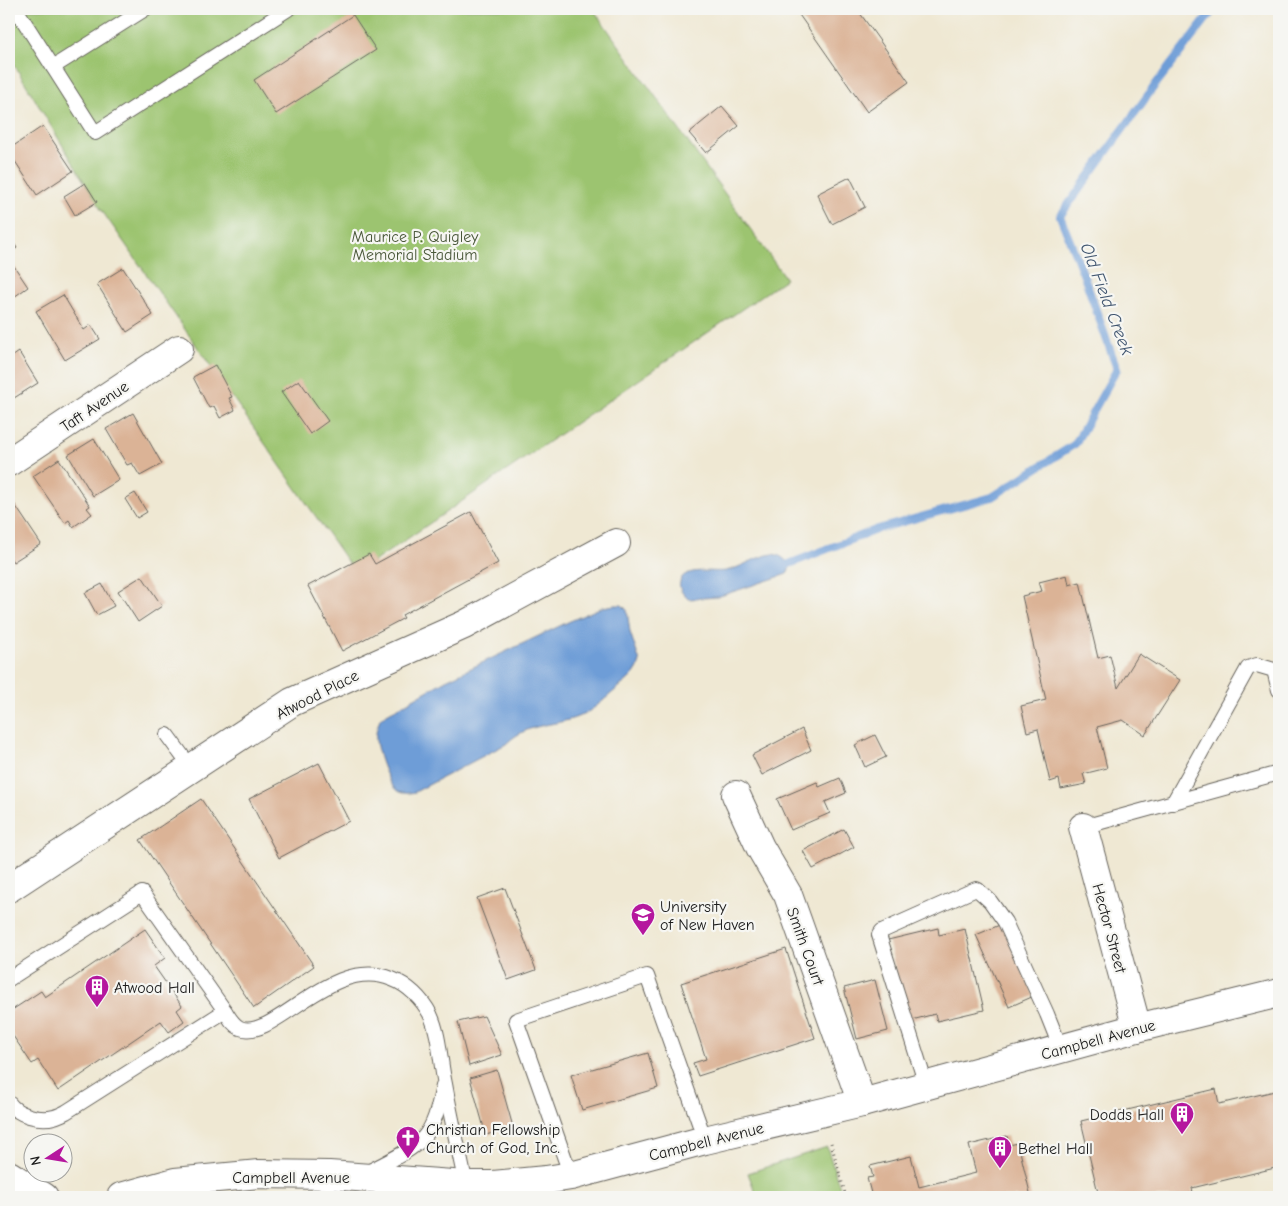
<svg xmlns="http://www.w3.org/2000/svg" width="1288" height="1206" font-family="'Comic Neue',sans-serif">
<style>
.green{fill:#9cc470;stroke:#5c7046}
.water{fill:#6e9dd7;stroke:#455c7a}
.lines{fill:none;stroke-linecap:round;stroke-linejoin:round}
.stream{stroke:#6e9dd7;stroke-width:8}
.building{fill:#dbb396}
.lane-casing{stroke:#66635c;stroke-width:16}
.street-casing{stroke:#66635c;stroke-width:30}
.secondary-casing{stroke:#66635c;stroke-width:30}
.primary-casing{stroke:#66635c;stroke-width:30}
.path{stroke:#66635c;stroke-width:3;stroke-dasharray:1 4;stroke-linecap:butt}
.lane{stroke:#fff;stroke-width:14}
.street{stroke:#fff;stroke-width:28}
.secondary{stroke:#fff;stroke-width:28}
.primary{stroke:#fff;stroke-width:28}
.labels{text-anchor:middle;stroke-width:4.5;stroke-linejoin:round;paint-order:stroke}
.park-label{font-size:16px;fill:#495739;stroke:#f6f6f2}
.street-label{font-size:16px;fill:#1c1c1c;stroke:#f6f6f2}
.poi-label{font-size:16px;fill:#1c1c1c;stroke:#f6f6f2;text-anchor:start}
.water-label{font-size:18px;font-style:italic;fill:#415670;stroke:#f6f6f2}
</style>
<rect width="100%" height="100%" fill="#f6f6f2"/>
<filter id="ink" filterUnits="userSpaceOnUse"><feTurbulence type="fractalNoise" baseFrequency=".02" numOctaves="2"/><feDisplacementMap in="SourceGraphic" scale="10" xChannelSelector="R" yChannelSelector="G"/><feConvolveMatrix kernelMatrix="1 2 1 2 8 2 1 2 1" color-interpolation-filters="sRGB"/></filter>
<filter id="wash" filterUnits="userSpaceOnUse"><feTurbulence type="fractalNoise" baseFrequency=".0096" numOctaves="4" result="noise"/><feDisplacementMap in="SourceGraphic" scale="20" xChannelSelector="R" yChannelSelector="G"/><feGaussianBlur stdDeviation="1.12" result="paint"/><feColorMatrix in="noise" values="0 0 0 0 0 0 0 0 0 0 0 0 0 0 0 0 0 1.4 0 .05"/><feComposite in="paint" operator="in"/></filter>
<g filter="url(#wash)">
<rect width="100%" height="100%" fill="#efe8d3"/>
<g class="green">
<polygon points="22,9 593,9 786,279 356,574 100,208 9,56 9,17"/>
<polygon points="827,1147 843,1197 757,1197 748,1173"/>
</g>
<g class="water">
<path d="M 773,554 C 782,556 786,559 790,567 L 787,574 L 717,597 L 688,599 C 683,594 678,589 680,582 C 683,566 714,573 726,571 C 743,567 756,556 773,554 Z"/>
<path d="M 615,605 L 622,605 L 627,610 L 630,632 L 640,662 C 636,675 628,680 618,688 C 608,696 596,708 584,714 C 557,728 530,720 506,744 L 415,792 C 410,793 404,794 399,792 C 388,787 374,746 376,734 C 376,729 379,723 380,718 L 446,680 L 568,622 L 602,607 Z"/>
</g>
<g class="lines">
<polyline class="stream" points="779,568 878,529 992,497 1075,444 1117,369 1084,276 1060,216 1156,84 1214,9"/>
</g>
<g id="blocks">
<g class="building">
<polygon points="795,9 857,9 909,82 867,112"/>
<polygon points="353,15 376,50 276,114 254,80"/>
<polygon points="722,106 739,126 706,153 689,133"/>
<polygon points="43,126 73,171 37,195 9,152 9,149"/>
<polygon points="850,177 865,207 832,224 817,194"/>
<polygon points="85,183 97,202 75,215 64,196"/>
<polygon points="9,236 17,248 9,254"/>
<polygon points="14,266 28,287 14,297 9,289 9,270"/>
<polygon points="123,268 153,315 127,332 97,284"/>
<polygon points="63,295 84,330 91,325 100,339 65,360 36,311"/>
<polygon points="19,352 38,383 14,398 9,389 9,359"/>
<polygon points="215,365 232,397 229,398 235,410 220,418 214,406 209,408 193,377"/>
<polygon points="299,380 328,421 310,434 281,392"/>
<polygon points="133,413 162,464 140,476 132,463 127,465 106,429"/>
<polygon points="94,439 119,480 93,496 68,455"/>
<polygon points="59,459 90,506 87,508 92,514 73,527 69,520 65,523 33,476"/>
<polygon points="135,493 147,512 137,518 125,499"/>
<polygon points="9,496 41,544 13,562 9,556"/>
<polygon points="471,512 498,563 402,615 404,618 342,651 308,586 369,554 375,564"/>
<polygon points="1067,575 1069,585 1080,582 1098,658 1110,655 1118,688 1139,654 1180,680 1145,735 1123,720 1097,727 1107,768 1083,774 1086,784 1061,789 1059,779 1050,782 1038,729 1027,732 1021,706 1046,700 1022,596 1042,591 1039,582"/>
<polygon points="142,576 162,606 138,622 118,591"/>
<polygon points="102,584 114,606 97,615 85,593"/>
<polygon points="802,729 811,750 762,775 752,755"/>
<polygon points="875,735 886,757 865,767 855,745"/>
<polygon points="319,763 349,821 279,858 249,799"/>
<polygon points="840,778 846,793 825,802 830,813 791,830 777,799 817,782 819,787"/>
<polygon points="201,799 314,966 254,1008 140,840"/>
<polygon points="844,829 854,847 813,869 803,851"/>
<polygon points="505,888 536,970 508,980 477,898"/>
<polygon points="1002,924 1034,996 1009,1007 976,935"/>
<polygon points="938,928 939,935 965,929 984,1010 937,1021 935,1014 908,1021 888,940"/>
<polygon points="145,929 165,958 154,966 182,1006 177,1010 184,1021 169,1032 161,1021 58,1091 38,1060 32,1064 9,1030 9,1012 41,991 45,997"/>
<polygon points="786,949 815,1038 698,1076 693,1063 706,1059 681,983"/>
<polygon points="875,980 888,1031 857,1039 844,988"/>
<polygon points="484,1016 502,1055 469,1066 458,1022"/>
<polygon points="648,1053 658,1088 582,1110 571,1075"/>
<polygon points="497,1070 513,1127 486,1135 470,1078"/>
<polygon points="1216,1089 1219,1104 1279,1090 1279,1167 1192,1188 1194,1197 1099,1197 1081,1121"/>
<polygon points="1007,1136 1009,1145 1018,1143 1031,1197 872,1197 867,1178 873,1177 870,1166 911,1156 919,1187 976,1173 969,1145"/>
</g>
</g>
</g>
<g filter="url(#ink)">
<use href="#blocks" fill-opacity="0" stroke="#66635c" stroke-width="1"/>
<g class="lines">
<defs>
<g id="lane">
<polyline points="16,9 95,133 288,9"/>
<polyline points="53,67 145,9"/>
<polyline points="167,735 192,769"/>
<polyline points="1173,803 1248,668 1257,665 1274,670 1279,690"/>
<polyline points="1083,827 1279,773"/>
<path d="M 9,979 L 142,893 L 225,1011 C 229,1017 233,1025 240,1028 C 274,1042 330,954 392,979 C 408,985 422,999 430,1014 C 440,1035 440,1062 445,1084 C 451,1118 459,1151 466,1185"/>
<polyline points="926,1085 879,935 882,931 976,889 978,890 990,901 1005,922 1047,1014 1061,1049"/>
<path d="M 9,1103 C 17,1115 40,1121 54,1117 C 58,1116 62,1114 66,1112 L 225,1011"/>
<path d="M 364,1174 C 381,1165 412,1151 424,1137 C 436,1123 439,1103 443,1086"/>
<polyline points="571,1176 516,1020 647,976 705,1140"/>
</g>
<g id="street">
<polyline points="9,462 179,349"/>
<polyline points="736,795 760,847 788,895 862,1103"/>
<polyline points="1083,827 1137,1028"/>
<polyline points="9,888 292,702 464,625 616,543"/>
</g>
<polyline id="secondary" points="121,1197 175,1182 259,1174 329,1175 466,1185 493,1185 546,1180 571,1176 705,1140 862,1103 1137,1028 1279,993"/>
<g id="primary">
<polyline points="9,1175 44,1197"/>
<polyline points="388,1197 398,1187 408,1181"/>
</g>
</defs>
<use href="#lane" class="lane-casing"/>
<use href="#street" class="street-casing"/>
<use href="#secondary" class="secondary-casing"/>
<use href="#primary" class="primary-casing"/>
<polyline class="path" points="831,1143 846,1197"/>
<use href="#lane" class="lane"/>
<use href="#street" class="street"/>
<use href="#secondary" class="secondary"/>
<use href="#primary" class="primary"/>
</g>
</g>
<defs>
<symbol id="university-pin" viewBox="-11 -11 22 30"><path d="M0 17L-7.5 6A9.5 9.5 0 1 1 7.5 6Z" fill="#b5179e" stroke="#f6f6f2"/><path d="M0-5L7-2L0 1L-7-2ZM-4 1L0 2.5L4 1V4Q0 6-4 4Z" fill="#fff"/></symbol>
<symbol id="building-pin" viewBox="-11 -11 22 30"><path d="M0 17L-7.5 6A9.5 9.5 0 1 1 7.5 6Z" fill="#b5179e" stroke="#f6f6f2"/><path d="M-4-6H4V6H1V3H-1V6H-4ZM-2.5-4.3h1.7v1.8h-1.7ZM.8-4.3h1.7v1.8H.8ZM-2.5-1h1.7V.8h-1.7ZM.8-1h1.7V.8H.8Z" fill="#fff"/></symbol>
<symbol id="church-pin" viewBox="-11 -11 22 30"><path d="M0 17L-7.5 6A9.5 9.5 0 1 1 7.5 6Z" fill="#b5179e" stroke="#f6f6f2"/><path d="M-1.2-6h2.4v3.5h3.3v2.4h-3.3V6h-2.4V-.1h-3.3v-2.4h3.3Z" fill="#fff"/></symbol>
</defs>
<g fill-rule="evenodd">
<use href="#university-pin" x="629" y="901" width="28" height="38"/>
<use href="#building-pin" x="83" y="973" width="28" height="38"/>
<use href="#building-pin" x="1168" y="1100" width="28" height="38"/>
<use href="#church-pin" x="394" y="1124" width="28" height="38"/>
<use href="#building-pin" x="986" y="1134" width="28" height="38"/>
</g>
<g class="labels">
<g class="park-label">
<text x="415" y="242">Maurice P. Quigley<tspan x="415" dy="18">Memorial Stadium</tspan></text>
</g>
<g class="street-label">
<text transform="translate(94 406) rotate(-34)" y="6">Taft Avenue</text>
<text transform="translate(317 694) rotate(-27)" y="6">Atwood Place</text>
<text transform="translate(1110 928) rotate(75)" y="6">Hector Street</text>
<text transform="translate(806 946) rotate(70)" y="6">Smith Court</text>
<text transform="translate(1098 1039) rotate(-15)" y="6">Campbell Avenue</text>
<text transform="translate(706 1141) rotate(-14)" y="6">Campbell Avenue</text>
<text x="291" y="1183">Campbell Avenue</text>
</g>
<g class="poi-label">
<text x="660" y="912">University<tspan x="660" dy="18">of New Haven</tspan></text>
<text x="114" y="993">Atwood Hall</text>
<text x="1164" y="1120" text-anchor="end">Dodds Hall</text>
<text x="426" y="1135">Christian Fellowship<tspan x="426" dy="18">Church of God, Inc.</tspan></text>
<text x="1018" y="1154">Bethel Hall</text>
</g>
<g class="water-label">
<text transform="translate(1107 299) rotate(69)" y="6">Old Field Creek</text>
</g>
</g>
<rect width="1288" height="1206" fill="none" stroke="#f6f6f2" stroke-width="30"/>
<g transform="translate(48 1158) rotate(258)"><circle r="24" fill="#f6f6f2" stroke="#9f9f9c"/>
<path d="M0-4L9 19L0 12L-9 19Z" fill="#b5179e"/>
<text y="-8" font-size="14" font-weight="bold" text-anchor="middle" fill="#1c1c1c">N</text>
</g>
</svg>
